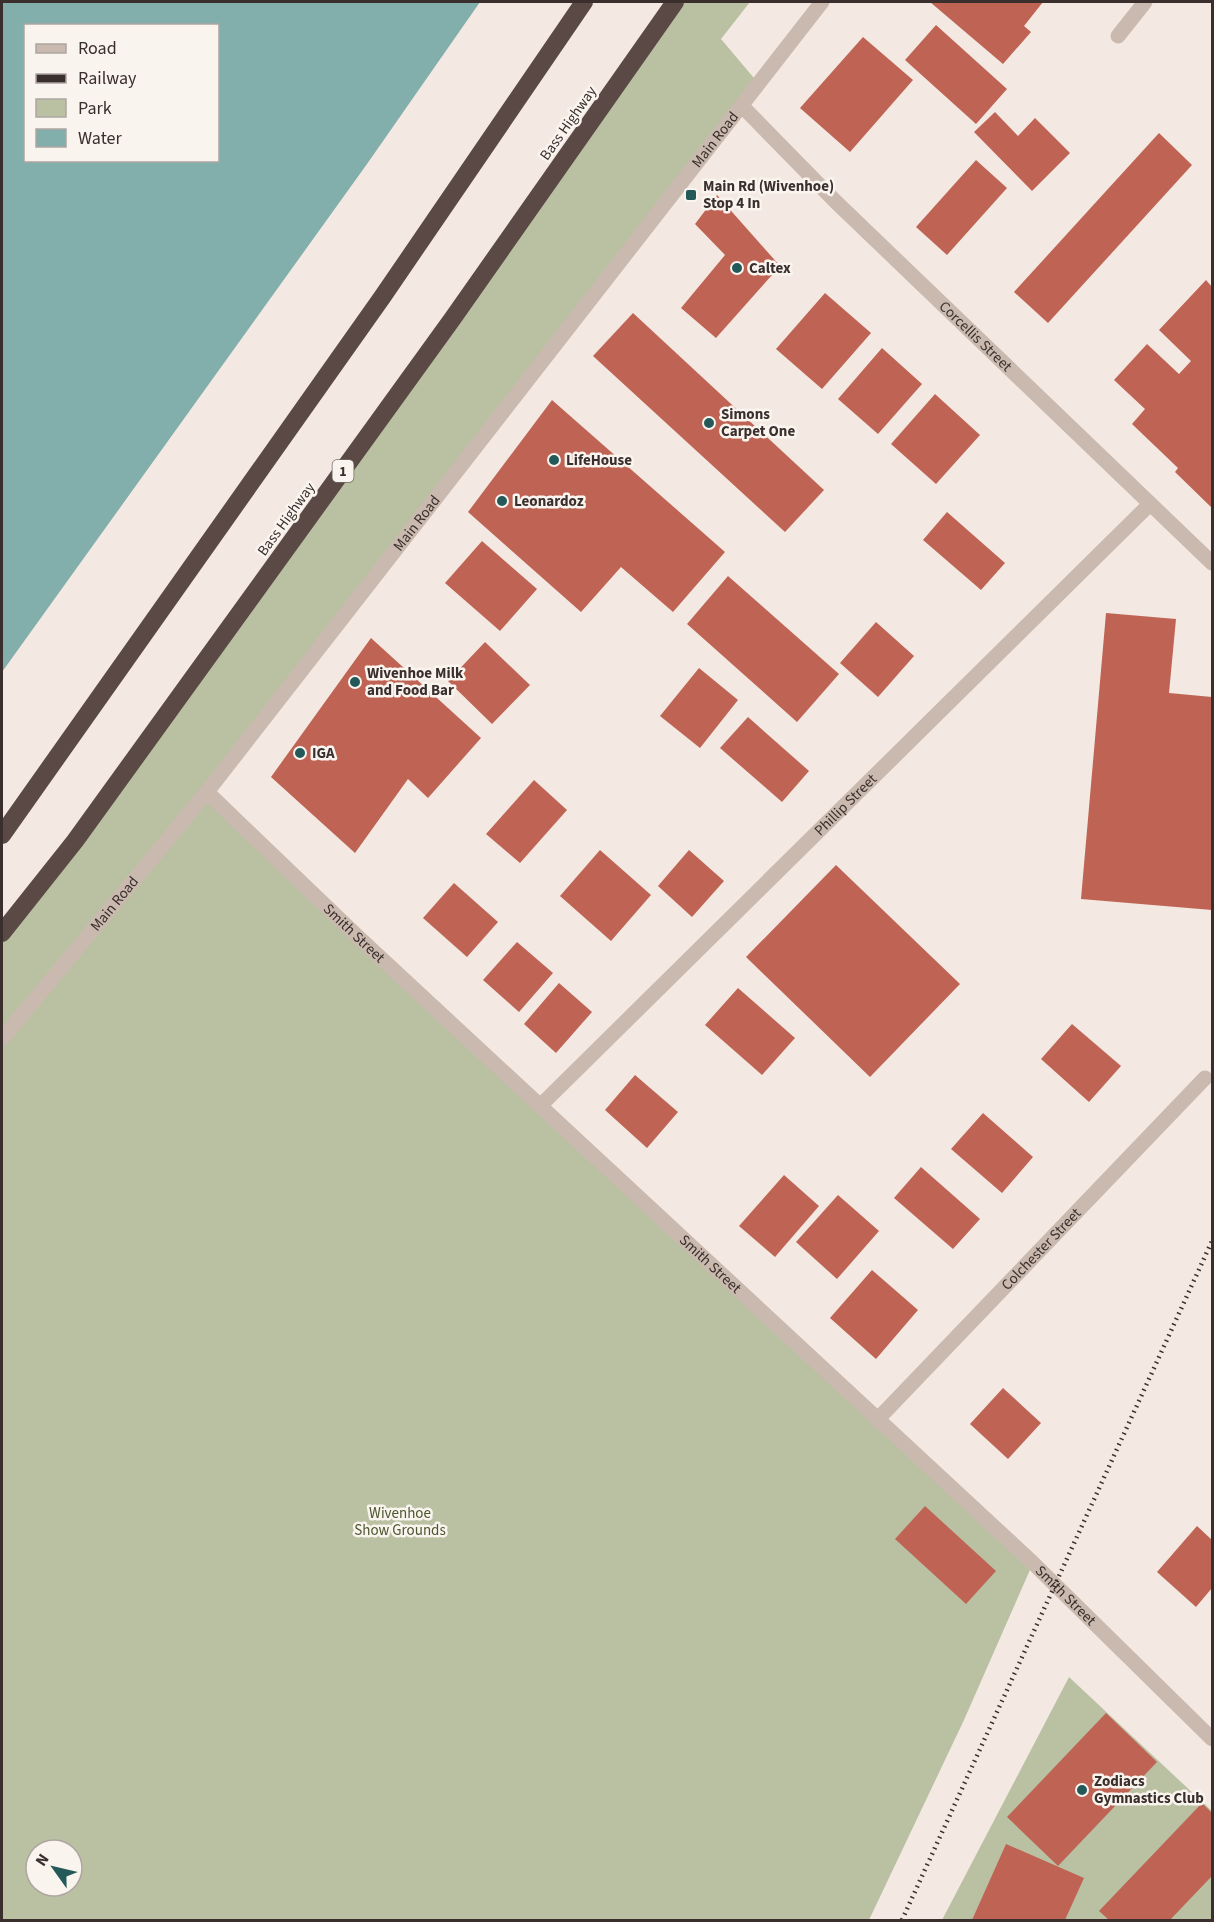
<svg xmlns="http://www.w3.org/2000/svg" width="1214" height="1922" font-family="'Source Sans 3',sans-serif">
<style>
.green{fill:#bac1a2;fill-rule:evenodd}
.water{fill:#82aeac;fill-rule:evenodd}
.building{fill:#bf6454}
.lines{fill:none;stroke-linecap:round;stroke-linejoin:round}
.minor{stroke:#cab9ae;stroke-width:15}
.highway{stroke:#5a4944;stroke-width:18}
.rail{stroke:#3a2f2c;stroke-width:4.5;stroke-dasharray:1.5 4.5;stroke-linecap:butt}
.poi-dot{fill:#235958;stroke:#faf4ef;stroke-width:2}
.labels{text-anchor:middle;stroke-width:5;stroke-linejoin:round;paint-order:stroke}
.shield{fill:#faf4ef;stroke:#746a66;stroke-width:1.5}
.shield-label{font-size:14px;font-weight:bold;fill:#3a2f2c}
.street-label{font-size:15px;fill:#3a2f2c;stroke:#faf4ef}
.poi-label{font-size:15px;font-weight:bold;fill:#3a2f2c;stroke:#faf4ef;text-anchor:start}
.park-label{font-size:15px;fill:#4c5731;stroke:#faf4ef}
</style>
<rect width="100%" height="100%" fill="#f3e9e2"/>
<g class="green">
<path d="M 675,2 L 750,2 L 721,39 L 759,84 L 207,792 L 1033,1563 L 964,1720 L 869,1920 L 2,1920 L 2,933 ZM 36,1850 L 72,1850 L 72,1886 L 36,1886 Z"/>
<polygon points="1069,1677 1212,1811 1212,1920 942,1920"/>
</g>
<path class="water" d="M 2,2 L 480,2 L 367,164 L 2,672 ZM 26,26 L 218,26 L 218,160 L 26,160 Z"/>
<g class="building">
<polygon points="930,2 1043,2 1024,26 1031,32 1003,64"/>
<polygon points="936,25 1007,89 976,124 905,60"/>
<polygon points="863,37 913,80 850,152 800,108"/>
<polygon points="995,112 1018,136 1035,118 1070,153 1032,191 974,132"/>
<polygon points="1159,133 1192,165 1048,323 1014,292"/>
<polygon points="976,160 1007,188 947,255 916,227"/>
<polygon points="717,195 780,266 716,338 681,308 725,255 695,224"/>
<polygon points="1206,280 1212,287 1212,508 1175,472 1178,468 1132,424 1145,409 1114,380 1147,344 1179,374 1191,361 1159,330"/>
<polygon points="825,293 871,333 822,389 776,349"/>
<polygon points="633,313 824,490 785,532 593,356"/>
<polygon points="882,348 922,384 878,434 838,399"/>
<polygon points="935,394 980,435 936,484 891,444"/>
<polygon points="552,400 725,552 673,612 621,567 581,612 468,512"/>
<polygon points="947,512 1005,563 981,590 923,540"/>
<polygon points="482,541 537,589 500,631 445,583"/>
<polygon points="728,576 839,674 797,722 687,624"/>
<polygon points="1106,613 1176,619 1169,693 1212,697 1212,910 1081,899"/>
<polygon points="876,622 914,656 878,697 840,663"/>
<polygon points="371,638 481,738 428,798 408,779 355,853 271,777"/>
<polygon points="485,642 530,685 492,724 448,681"/>
<polygon points="699,668 738,700 700,748 660,716"/>
<polygon points="748,717 809,771 782,802 720,748"/>
<polygon points="534,780 567,810 520,863 486,834"/>
<polygon points="600,850 651,895 611,941 560,896"/>
<polygon points="689,850 724,881 692,917 658,886"/>
<polygon points="836,865 960,984 870,1077 746,957"/>
<polygon points="454,883 498,922 467,957 423,918"/>
<polygon points="517,942 553,973 519,1012 483,980"/>
<polygon points="559,983 592,1012 556,1053 524,1024"/>
<polygon points="738,988 795,1038 762,1075 705,1025"/>
<polygon points="1072,1024 1121,1066 1089,1102 1041,1059"/>
<polygon points="635,1075 678,1112 647,1148 605,1110"/>
<polygon points="983,1113 1033,1157 1002,1193 951,1149"/>
<polygon points="921,1167 980,1219 953,1249 894,1198"/>
<polygon points="784,1175 819,1206 775,1257 739,1226"/>
<polygon points="838,1195 879,1231 837,1279 796,1242"/>
<polygon points="872,1270 918,1310 876,1359 830,1318"/>
<polygon points="1003,1388 1041,1423 1008,1459 970,1424"/>
<polygon points="925,1506 996,1571 966,1604 895,1539"/>
<polygon points="1197,1526 1212,1540 1212,1588 1196,1607 1157,1572"/>
<polygon points="1106,1713 1157,1762 1058,1866 1007,1817"/>
<polygon points="1202,1803 1212,1813 1212,1876 1170,1920 1109,1920 1099,1911"/>
<polygon points="1006,1844 1084,1878 1065,1920 972,1920"/>
</g>
<g class="lines">
<g class="minor">
<polyline points="1118,36 1145,2"/>
<path id="s1" d="M 742,106 L 836,202 L 1212,563"/>
<path id="s2" d="M 207,792 L 357,936 L 1033,1563 L 1212,1739"/>
<path id="s3" d="M 2,1039 L 207,792 L 822,2"/>
<path id="s4" d="M 540,1106 L 1150,504"/>
<path id="s5" d="M 877,1420 L 1205,1078"/>
</g>
<g class="highway">
<polyline points="2,835 383,296 584,2"/>
<polyline points="2,933 75,841 453,318 675,2"/>
</g>
<polyline class="rail" points="902,1920 1212,1241"/>
</g>
<g class="poi-dot">
<rect x="685" y="189" width="12" height="12" rx="3"/>
<circle cx="737" cy="268" r="6"/>
<circle cx="709" cy="423" r="6"/>
<circle cx="554" cy="460" r="6"/>
<circle cx="502" cy="501" r="6"/>
<circle cx="355" cy="682" r="6"/>
<circle cx="300" cy="753" r="6"/>
<circle cx="1082" cy="1790" r="6"/>
</g>
<g class="labels">
<rect class="shield" x="332.5" y="460" width="21" height="22" rx="4.5"/>
<g class="shield-label">
<text x="343" y="476">1</text>
</g>
<g class="street-label">
<text transform="translate(568 123) rotate(-55)" y="5">Bass Highway</text>
<text dy="5" stroke="none"><textPath href="#s3" startOffset="1148">Main Road</textPath></text>
<text dy="5" stroke="none"><textPath href="#s1" startOffset="328">Corcellis Street</textPath></text>
<text transform="translate(286 519) rotate(-54)" y="5">Bass Highway</text>
<text dy="5" stroke="none"><textPath href="#s3" startOffset="662">Main Road</textPath></text>
<text dy="5" stroke="none"><textPath href="#s4" startOffset="429">Phillip Street</textPath></text>
<text dy="5" stroke="none"><textPath href="#s3" startOffset="176">Main Road</textPath></text>
<text dy="5" stroke="none"><textPath href="#s2" startOffset="204">Smith Street</textPath></text>
<text dy="5" stroke="none"><textPath href="#s5" startOffset="237">Colchester Street</textPath></text>
<text dy="5" stroke="none"><textPath href="#s2" startOffset="690">Smith Street</textPath></text>
<text dy="5" stroke="none"><textPath href="#s2" startOffset="1176">Smith Street</textPath></text>
</g>
<g class="poi-label">
<text x="703" y="191">Main Rd (Wivenhoe)<tspan x="703" dy="17">Stop 4 In</tspan></text>
<text x="749" y="273">Caltex</text>
<text x="721" y="419">Simons<tspan x="721" dy="17">Carpet One</tspan></text>
<text x="566" y="465">LifeHouse</text>
<text x="514" y="506">Leonardoz</text>
<text x="367" y="678">Wivenhoe Milk<tspan x="367" dy="17">and Food Bar</tspan></text>
<text x="312" y="758">IGA</text>
<text x="1094" y="1786">Zodiacs<tspan x="1094" dy="17">Gymnastics Club</tspan></text>
</g>
<g class="park-label">
<text x="400" y="1518">Wivenhoe<tspan x="400" dy="17">Show Grounds</tspan></text>
</g>
</g>
<rect width="1214" height="1922" fill="none" stroke="#3a2f2c" stroke-width="6"/>
<rect x="24" y="24" width="195" height="138" fill="#faf4ef" stroke="#ada5a1" stroke-width="1.5"/>
<rect x="36" y="44" width="30" height="9" fill="#cab9ae" stroke="#ada5a1" stroke-width="1.5"/>
<text x="78" y="54" font-size="18" fill="#3a2f2c">Road</text>
<rect x="36" y="74" width="30" height="9" fill="#3a2f2c" stroke="#ada5a1" stroke-width="1.5"/>
<text x="78" y="84" font-size="18" fill="#3a2f2c">Railway</text>
<rect x="36" y="99" width="30" height="18" fill="#bac1a2" stroke="#ada5a1" stroke-width="1.5"/>
<text x="78" y="114" font-size="18" fill="#3a2f2c">Park</text>
<rect x="36" y="129" width="30" height="18" fill="#82aeac" stroke="#ada5a1" stroke-width="1.5"/>
<text x="78" y="144" font-size="18" fill="#3a2f2c">Water</text>
<g transform="translate(54 1868) rotate(304)"><circle r="28" fill="#faf4ef" stroke="#ada5a1" stroke-width="1.5"/>
<path d="M0-4.5L10 22L0 15L-10 22Z" fill="#235958"/>
<text y="-9" font-size="16" font-weight="bold" text-anchor="middle" fill="#3a2f2c">N</text>
</g>
</svg>
